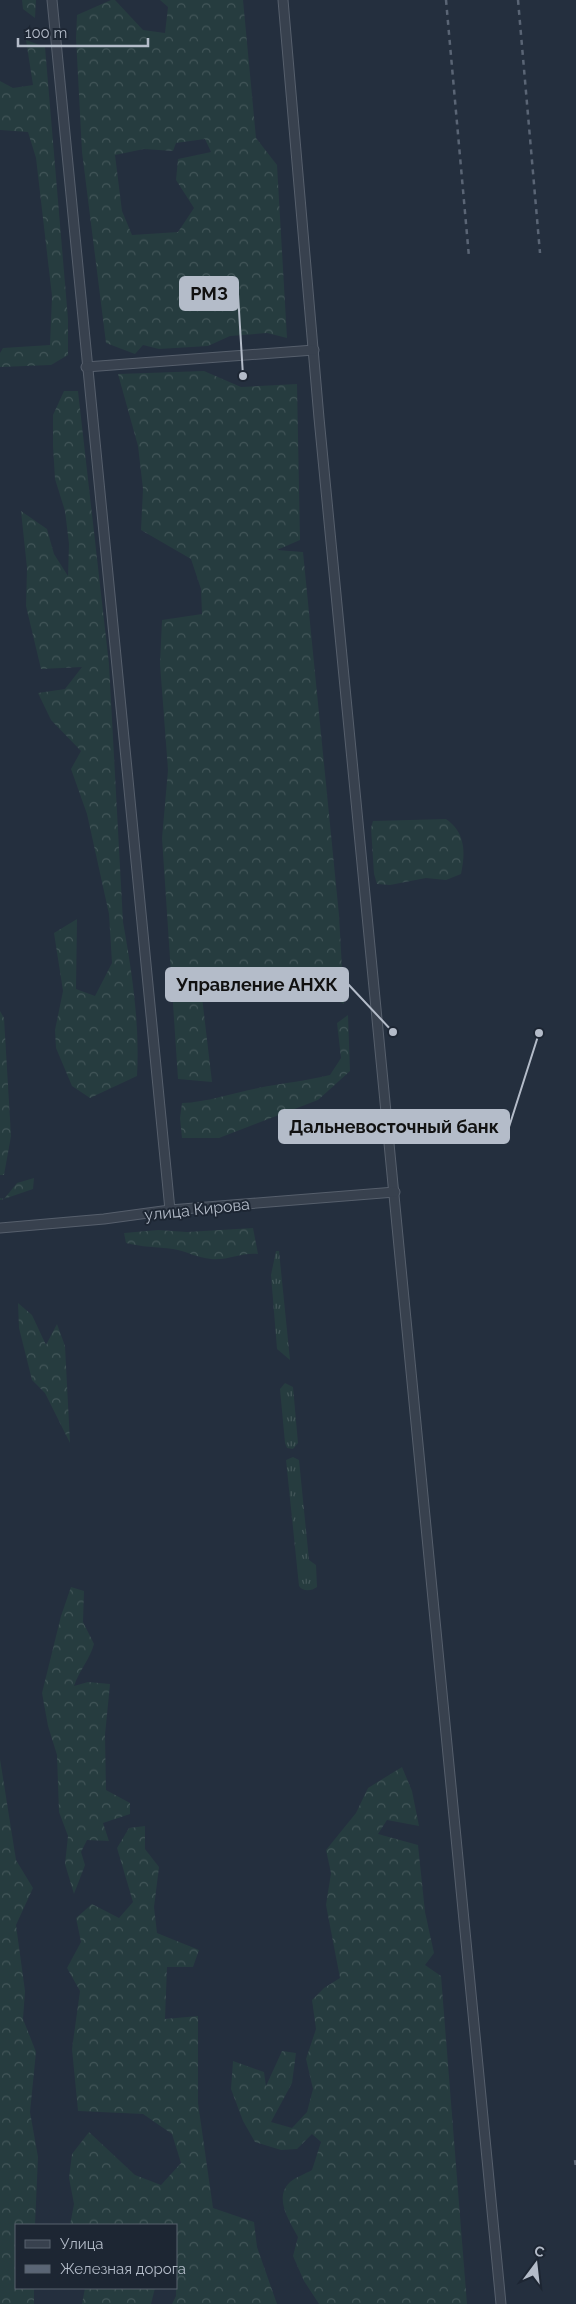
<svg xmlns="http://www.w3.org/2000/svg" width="576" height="2304" font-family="Raleway,sans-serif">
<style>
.grass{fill:url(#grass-tufts)}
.forest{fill:url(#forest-crowns);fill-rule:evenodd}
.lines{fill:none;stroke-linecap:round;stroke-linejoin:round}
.minor-casing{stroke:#565f6c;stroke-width:11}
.minor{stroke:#38414e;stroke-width:9}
.rail{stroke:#5a6575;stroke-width:2.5;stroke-dasharray:5 5;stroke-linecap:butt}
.labels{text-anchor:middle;stroke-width:4;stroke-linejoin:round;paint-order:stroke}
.street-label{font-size:16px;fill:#b4bcc9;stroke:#1d2633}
.leader{fill:none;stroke:#b4bcc9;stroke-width:2}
.callout-dot{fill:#b4bcc9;stroke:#1d2633;stroke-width:2}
.callout{fill:#b4bcc9;stroke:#b4bcc9;stroke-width:2}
.callout-label{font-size:18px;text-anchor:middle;font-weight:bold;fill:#111}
</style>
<defs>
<pattern id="grass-tufts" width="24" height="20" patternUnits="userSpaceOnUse" patternTransform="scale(1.25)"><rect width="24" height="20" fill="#263c3f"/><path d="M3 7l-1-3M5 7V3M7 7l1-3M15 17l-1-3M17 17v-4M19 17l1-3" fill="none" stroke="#435659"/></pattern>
<pattern id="forest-crowns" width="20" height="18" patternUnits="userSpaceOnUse" patternTransform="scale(1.25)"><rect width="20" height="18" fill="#263c3f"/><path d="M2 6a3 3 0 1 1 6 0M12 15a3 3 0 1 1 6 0" fill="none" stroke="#435659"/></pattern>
</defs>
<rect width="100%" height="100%" fill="#242f3e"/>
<g class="grass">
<polygon points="276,1251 279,1251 290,1360 277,1349 271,1275"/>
<polygon points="285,1383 293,1387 298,1443 293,1449 287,1448 285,1443 280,1389"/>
<path d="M 293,1457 L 299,1460 L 309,1560 L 316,1565 L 317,1587 C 312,1591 303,1592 299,1586 L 286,1460 Z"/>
</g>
<g class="forest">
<polygon points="22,0 36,0 35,18 23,9"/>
<path d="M 111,0 L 115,0 L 143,30 L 165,33 L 168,7 L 160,0 L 243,0 L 256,138 L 277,165 L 287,338 L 267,333 L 230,336 L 208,346 L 159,349 L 143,345 L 135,354 L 106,343 L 82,152 L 76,38 L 77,15 ZM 205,139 L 211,152 L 178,159 L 176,180 L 194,208 L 178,232 L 132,235 L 122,211 L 115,155 L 144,149 L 173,151 L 176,143 Z"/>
<polygon points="26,40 45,47 68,319 68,355 51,365 0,367 0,353 3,348 50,345 52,296 36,158 28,132 0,130 0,81 13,88 33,85"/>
<path d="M 204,371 L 241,387 L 297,384 L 300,540 L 277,550 L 303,552 L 339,915 L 344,1004 C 325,995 271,971 251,974 C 234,977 217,988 202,997 L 212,1082 L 178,1079 L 162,838 L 168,770 L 160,664 L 162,620 L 202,614 L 201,589 L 191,559 L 141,530 L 143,489 L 138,446 L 118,374 Z"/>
<path d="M 64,391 L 78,391 L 109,664 L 123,922 C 132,972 140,1024 137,1076 L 90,1098 L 72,1086 L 56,1048 L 55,1030 L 63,991 L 54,933 L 77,919 L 76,989 L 95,996 L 112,963 L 109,914 L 87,814 L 71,769 L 81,751 L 51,720 L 38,693 L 65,689 L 82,667 L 41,669 L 26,606 L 27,568 L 21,511 L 47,529 L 54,554 L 68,576 L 69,544 L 65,511 L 55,479 L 53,446 L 53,415 Z"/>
<path d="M 446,819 C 465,832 466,852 461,874 L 446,880 L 426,878 L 390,885 L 377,884 L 374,874 L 371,828 L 373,821 Z"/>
<polygon points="0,1011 4,1018 11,1136 4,1175 0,1175"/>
<path d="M 348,1015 L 350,1071 L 318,1100 L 219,1138 L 182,1138 L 180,1118 L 182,1103 C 207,1102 233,1093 258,1088 C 282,1083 306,1081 330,1075 L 341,1058 L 337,1023 Z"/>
<polygon points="34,1178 33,1189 4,1199 0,1200 0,1198 4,1199 17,1183"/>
<path d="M 253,1228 L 258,1254 C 242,1252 227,1261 211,1259 C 198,1258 186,1251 173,1249 C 157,1247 141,1247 126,1243 L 124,1233 L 158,1230 L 187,1232 Z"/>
<polygon points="18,1303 32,1315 46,1345 57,1324 65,1346 70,1443 45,1393 32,1380 19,1328"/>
<path d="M 71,1587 L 84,1591 L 83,1622 L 94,1644 C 90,1659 79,1671 74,1686 L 88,1682 L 110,1684 L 105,1735 L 106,1790 L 130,1803 L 130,1814 L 103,1823 L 109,1841 L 87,1840 L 81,1852 L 85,1865 L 74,1894 L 65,1864 L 68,1836 L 59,1812 L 57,1755 L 48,1726 L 42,1693 L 61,1616 Z"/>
<polygon points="0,1759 16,1860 33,1888 16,1925 25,1991 23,2019 36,2052 30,2112 38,2157 35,2225 16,2225 16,2288 34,2288 34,2304 0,2304"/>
<path d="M 402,1767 L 412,1791 L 419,1826 L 387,1820 L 378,1834 L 418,1845 L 425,1912 L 434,1953 L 425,1965 L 441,1976 L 467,2304 L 319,2304 L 304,2281 L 293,2256 L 298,2237 C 290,2222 273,2198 290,2182 C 296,2177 305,2174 312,2170 L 321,2142 L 312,2134 L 297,2149 L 281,2150 L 255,2142 L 243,2121 L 231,2089 L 233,2061 L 264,2072 L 266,2086 L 282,2051 L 296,2053 L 292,2083 L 271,2122 L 292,2128 L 307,2112 L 313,2089 L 306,2059 L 316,2029 L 312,2000 L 324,1988 L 340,1978 L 326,1905 L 331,1873 L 326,1850 L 356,1813 L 368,1788 Z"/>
<polygon points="145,1826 145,1849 159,1867 154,1907 157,1933 199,1950 193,1967 167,1967 165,2019 198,2016 198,2103 213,2208 254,2222 257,2247 277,2304 172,2304 176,2296 176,2225 70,2225 74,2204 69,2178 72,2154 89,2132 135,2175 161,2185 181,2163 172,2134 143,2114 78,2111 72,2049 80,1991 67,1968 81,1942 76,1918 92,1904 119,1918 133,1902 117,1848 129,1828"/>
<polygon points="85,2288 155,2288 151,2304 82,2304"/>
</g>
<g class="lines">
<defs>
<g id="minor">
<polyline points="52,0 170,1210"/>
<polyline points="283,0 319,418 501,2304"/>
<polyline points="86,367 314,350"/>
<polyline points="0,1228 104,1219 170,1210 395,1192"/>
</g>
</defs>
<use href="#minor" class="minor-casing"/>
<use href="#minor" class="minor"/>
<g class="rail">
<polyline points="446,0 469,257"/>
<polyline points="518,0 540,253"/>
<polyline points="575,2160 576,2168"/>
</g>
</g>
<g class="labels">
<g class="street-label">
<text transform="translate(197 1209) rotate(-6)" y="6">улица Кирова</text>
</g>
</g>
<path class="leader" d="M243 376L238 294M393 1032L348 984M539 1033L509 1127"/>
<g class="callout-dot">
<circle cx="243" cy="376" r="5"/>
<circle cx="393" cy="1032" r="5"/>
<circle cx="539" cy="1033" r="5"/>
</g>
<g class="callout">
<rect x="180" y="277" width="58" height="33" rx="5"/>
<rect x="166" y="968" width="182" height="33" rx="5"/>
<rect x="279" y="1110" width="230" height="33" rx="5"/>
</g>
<g class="callout-label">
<text x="209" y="300">РМЗ</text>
<text x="257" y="991">Управление АНХК</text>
<text x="394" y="1133">Дальневосточный банк</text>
</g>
<rect x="15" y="2224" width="162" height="65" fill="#1d2633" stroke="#59626f"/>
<rect x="25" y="2240" width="25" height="8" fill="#38414e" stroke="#59626f"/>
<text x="60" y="2249" font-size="15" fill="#b4bcc9">Улица</text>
<rect x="25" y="2265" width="25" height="8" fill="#5a6575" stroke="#59626f"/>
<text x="60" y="2274" font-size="15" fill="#b4bcc9">Железная дорога</text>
<g transform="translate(536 2264) rotate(15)" stroke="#1d2633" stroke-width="4" paint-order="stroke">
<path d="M0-4L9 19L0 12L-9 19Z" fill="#b4bcc9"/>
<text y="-8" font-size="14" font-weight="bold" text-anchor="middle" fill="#b4bcc9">С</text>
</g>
<path d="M18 38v8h130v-8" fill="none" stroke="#b4bcc9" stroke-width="2.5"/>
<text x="25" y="38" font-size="15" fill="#b4bcc9" stroke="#1d2633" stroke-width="4" paint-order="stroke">100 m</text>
</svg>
